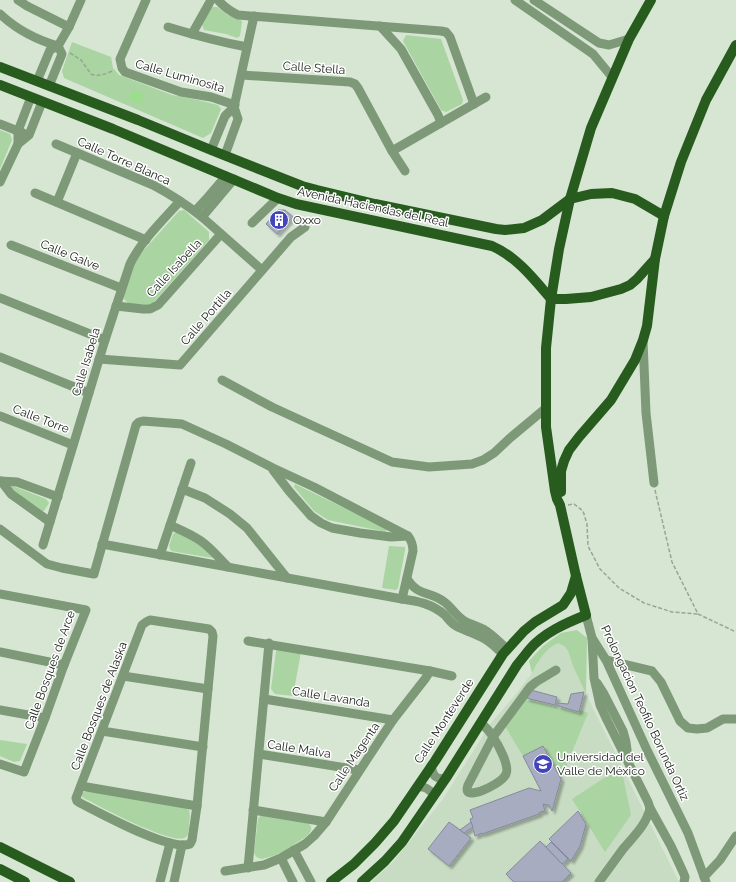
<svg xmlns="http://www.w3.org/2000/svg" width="736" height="882" font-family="Raleway,sans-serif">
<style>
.built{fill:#c7dcc3}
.green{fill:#aad4a2}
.water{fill:#9ade8e}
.building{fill:#a8acc1;stroke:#858a9e;filter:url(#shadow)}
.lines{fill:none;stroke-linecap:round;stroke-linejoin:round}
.path{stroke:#98a595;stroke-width:1.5;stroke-dasharray:4 2;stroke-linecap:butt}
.minor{stroke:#7d9978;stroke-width:9}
.major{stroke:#285c1e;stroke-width:10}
.labels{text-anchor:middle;stroke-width:3;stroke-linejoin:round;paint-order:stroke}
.street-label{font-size:12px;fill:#171d16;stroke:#fff}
.poi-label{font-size:12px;fill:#171d16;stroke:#fff;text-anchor:start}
</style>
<defs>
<filter id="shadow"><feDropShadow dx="3" dy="3" stdDeviation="1" flood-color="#0004"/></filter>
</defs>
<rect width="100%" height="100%" fill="#d6e6d3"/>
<polygon class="built" points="558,643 564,646 568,651 573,666 586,694 679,882 371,882 393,862 443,799 491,723 516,694 532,673 542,655 551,647"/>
<g class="green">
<polygon points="212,7 217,7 228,15 240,19 242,22 240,36 237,38 226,34 204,30 202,24"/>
<polygon points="406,35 441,39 463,100 462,104 446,112 441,110 403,41"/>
<polygon points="72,42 111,57 113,68 119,75 172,95 198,100 218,105 221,109 211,133 203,138 64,78 62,71"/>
<polygon points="0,130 10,134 12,140 0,169"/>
<polygon points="184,210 209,232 209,240 153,303 148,305 129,304 124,299 124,290 136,259 179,211"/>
<polygon points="295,484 387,529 386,532 328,520 314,511 294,487"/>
<polygon points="13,486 46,499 49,503 44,511 39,511 10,487"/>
<polygon points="177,532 195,540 213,554 212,558 171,551 169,546 173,534"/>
<polygon points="389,546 405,547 405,550 398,588 396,590 382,588"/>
<path d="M 577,630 L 587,638 L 586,694 L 573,666 L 568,651 L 564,646 L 558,643 C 544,650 539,660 532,673 L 529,661 L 543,646 L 561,633 Z"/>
<polygon points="279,648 301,652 293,696 275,694 271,689 276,651"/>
<polygon points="524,699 579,713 580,710 588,713 561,779 543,746 523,756 505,726"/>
<polygon points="0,740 27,744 20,761 14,762 0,756"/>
<polygon points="621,767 631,815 605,852 572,799"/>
<path d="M 87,791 L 185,808 L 189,810 C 191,816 189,822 189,828 C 188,831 189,835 186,837 C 174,847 97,805 82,797 L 82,793 Z"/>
<path d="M 265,815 L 308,823 C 318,831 303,839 296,843 C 292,846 288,850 283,852 C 276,855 269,857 262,859 C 258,858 256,857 254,853 L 258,819 L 260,816 Z"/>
</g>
<polygon class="water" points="133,90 144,95 140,104 129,99"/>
<g class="building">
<polygon points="278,210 285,210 293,217 277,234 266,224"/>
<polygon points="531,690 557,697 555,705 526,698"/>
<polygon points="584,692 579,712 558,706 558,703 568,704 571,694"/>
<polygon points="543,746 561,779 552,811 549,805 543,804 545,811 540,812 539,814 482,834 482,833 475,836 470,819 473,818 470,810 529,788 541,791 523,756"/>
<polygon points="578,811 586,824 580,846 571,861 549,839"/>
<polygon points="449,822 471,838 449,866 428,849"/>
<polygon points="471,822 473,827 464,833 460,830"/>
<polygon points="540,841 571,873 562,882 514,882 506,874"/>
<polygon points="551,842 568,859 562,864 546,847"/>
</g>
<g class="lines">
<g class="path">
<path d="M 70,53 L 81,60 L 91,74 C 98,78 106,73 113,71"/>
<polyline points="655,490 672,562 698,614 736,632"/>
<polyline points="568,505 574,504 583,511 587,524 588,546 600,569 619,588 644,603 672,612 698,614"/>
</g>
<g class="minor">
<polyline points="18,0 27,6 69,27"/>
<polyline points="146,0 120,59 122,68 125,72 181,92 211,97 235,105"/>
<path d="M 218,0 C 224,7 230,11 238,15 L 441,31 L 446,32 L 450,37 L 474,104"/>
<polyline points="515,0 593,54 612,77"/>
<polyline points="534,0 599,43 609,45 629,39"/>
<path d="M 0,14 C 16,29 37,40 58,46"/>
<polyline points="380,26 401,49 438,115 441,123"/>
<path d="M 168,27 C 194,35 220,42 247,47"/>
<polyline points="192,34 211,0"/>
<polyline points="242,75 350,82 355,84 358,88 392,151 405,171"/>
<polyline points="37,81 50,50 58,46 69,27 81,0"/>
<polyline points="49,86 62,54 58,46"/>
<polyline points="0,124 23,133"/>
<polyline points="18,144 29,135 42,102"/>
<path d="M 56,144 L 153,185 C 170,194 187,205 202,217 L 262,270"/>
<polyline points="211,150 225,116 234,107"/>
<polyline points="392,151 486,97"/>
<polyline points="225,155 238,119 234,107 254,16"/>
<polyline points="0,182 18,144 18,131 31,97"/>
<polyline points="35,193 146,240"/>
<polyline points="57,202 77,153"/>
<polyline points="195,211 208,197 226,176"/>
<polyline points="202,217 234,179"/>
<polyline points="252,223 278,198"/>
<polyline points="11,245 121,288"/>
<polyline points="0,298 105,340"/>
<polyline points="116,306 143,309 150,309 158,305 221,234"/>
<polyline points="643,341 646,413 654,483"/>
<polyline points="0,357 89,393"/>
<polyline points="99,359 180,365 291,237 305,227"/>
<polyline points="222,380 272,407 392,462 429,467 472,464 483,460 494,453 510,438 546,408"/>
<polyline points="0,416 73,445"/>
<polyline points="273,470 289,491 311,516 321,523 332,528 360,533 391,537 408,536"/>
<polyline points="0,481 17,482 58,497"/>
<polyline points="1,481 11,494 50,522"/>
<polyline points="182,489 205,498 230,514 247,528 287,578"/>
<path d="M 170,525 C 181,530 191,534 201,541 C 211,548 219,558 228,567"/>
<path d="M 0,529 L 47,564 L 62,568 L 94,574 L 136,425 L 139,422 L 143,421 L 182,424 L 226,444 L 273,468 L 314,487 L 408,536 C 412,541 413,545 413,551 L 402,599"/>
<path d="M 102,544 L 402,599 C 418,601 432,604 445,615 C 448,619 451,623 456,626 C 464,630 473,633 481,637 C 490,641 496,648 503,654"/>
<path d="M 43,545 L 105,340 L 130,264 C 141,241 163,220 180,201"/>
<polyline points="160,555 191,463"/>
<path d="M 407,579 C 418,596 429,591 443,601 C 451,606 455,615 463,620 C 469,624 477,626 483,629 C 492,634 499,642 507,649"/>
<polyline points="0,594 86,610 64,665 45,718 24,772 0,764"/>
<polyline points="586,615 592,638 606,660 647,750 688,833 706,882"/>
<path d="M 150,620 L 209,629 L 212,632 L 213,636 L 197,806 L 192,840 L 190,844 C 170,852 100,813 80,803 L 77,801 L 76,798 L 142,625 L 146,622 Z"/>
<polyline points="592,638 594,678 600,705 607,720 648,802 650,808 671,846 683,872 685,877 684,882"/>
<polyline points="248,641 430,671 452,676"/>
<polyline points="0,652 64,665"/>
<polyline points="606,660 652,671 661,682 680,721 688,728 697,729 707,728 723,719 736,719"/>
<polyline points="123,676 208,689"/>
<polyline points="597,683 604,694 623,731 626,742 628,757"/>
<polyline points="264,699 393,720"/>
<polyline points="0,710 45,718"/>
<path d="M 481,723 C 485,727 490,731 493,737 C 498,744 510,766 506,774 C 503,781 489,788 481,791 C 474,793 464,796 468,785 L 493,737 L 530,687 L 536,682 L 556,670"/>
<polyline points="102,731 203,747"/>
<polyline points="259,754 359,770"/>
<path d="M 431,766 C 433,776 436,780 446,778"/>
<polyline points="81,786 197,806"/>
<path d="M 417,787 C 425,786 429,789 434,795"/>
<polyline points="253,810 326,822"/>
<polyline points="294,850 311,882"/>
<polyline points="281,858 293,882"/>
<polyline points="248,868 269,643"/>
<polyline points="225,871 264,865 281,858 305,844 314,836 326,822 381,738 393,720 425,679 430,671"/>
<polyline points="704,877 720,860 736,836"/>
<polyline points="160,882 170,843"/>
<polyline points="174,882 182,845"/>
<path d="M 599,882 C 607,871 615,860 623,849 C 633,837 647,824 650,808"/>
</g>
<g class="major">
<polyline points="0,67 138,120 211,150 302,186 317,190 375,204 496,229 505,230 524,228 542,220 570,199 591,194 612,193 635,199 664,216"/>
<path d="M 0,85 L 113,129 L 278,198 L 296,204 L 492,246 C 517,257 534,279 551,299 L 566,299 L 591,297 L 621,289 L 630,285 L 637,279 L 655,259"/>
<polyline points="561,492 561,471 564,461 569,450 579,437 611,400 635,360 643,340 647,326 655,259 664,216 681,162 706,100 736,45"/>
<polyline points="0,847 70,882"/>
<polyline points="0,869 25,882"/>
<polyline points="331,882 354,864 375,843 394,821 435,761 503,654 524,631 535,622 563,605 571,593 576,576"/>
<path d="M 362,882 L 385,861 L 402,842 L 446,778 L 517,665 C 521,660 525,655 529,650 C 543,633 566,623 586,615 L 576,576 L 560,505 L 557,499 L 555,491 L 546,427 L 546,348 L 551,299 L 559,249 L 570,199 L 591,128 L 629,39 L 651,0"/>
</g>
</g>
<defs>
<symbol id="building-disc" viewBox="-11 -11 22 22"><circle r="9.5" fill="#4345ba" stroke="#fff"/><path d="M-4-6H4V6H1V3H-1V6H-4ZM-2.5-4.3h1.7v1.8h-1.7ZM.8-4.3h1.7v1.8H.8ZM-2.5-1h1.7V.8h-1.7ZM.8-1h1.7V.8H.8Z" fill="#fff"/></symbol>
<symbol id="university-disc" viewBox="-11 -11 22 22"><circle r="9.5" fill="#4345ba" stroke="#fff"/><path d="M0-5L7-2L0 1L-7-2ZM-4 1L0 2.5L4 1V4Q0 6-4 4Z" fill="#fff"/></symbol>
</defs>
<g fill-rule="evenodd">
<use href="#building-disc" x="268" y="209" width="22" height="22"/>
<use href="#university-disc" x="532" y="753" width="22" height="22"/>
</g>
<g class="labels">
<g class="street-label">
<text transform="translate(314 68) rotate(4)" y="4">Calle Stella</text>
<text transform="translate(180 76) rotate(16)" y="4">Calle Luminosita</text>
<text transform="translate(124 161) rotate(24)" y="4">Calle Torre Blanca</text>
<text transform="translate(373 207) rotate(12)" y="4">Avenida Haciendas del Real</text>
<text transform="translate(70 255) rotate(22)" y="4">Calle Galve</text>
<text transform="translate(174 268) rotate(-47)" y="4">Calle Isabella</text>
<text transform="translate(206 317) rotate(-49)" y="4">Calle Portilla</text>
<text transform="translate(86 362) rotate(-73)" y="4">Calle Isabela</text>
<text transform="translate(41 419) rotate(21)" y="4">Calle Torre</text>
<text transform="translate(50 670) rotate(-70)" y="4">Calle Bosques de Arce</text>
<text transform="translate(331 697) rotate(9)" y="4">Calle Lavanda</text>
<text transform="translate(99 706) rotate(-69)" y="4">Calle Bosques de Alaska</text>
<text transform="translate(645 713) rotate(65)" y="4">Prolongacion Teofilo Borunda Ortiz</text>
<text transform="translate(444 721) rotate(-57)" y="4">Calle Monteverde</text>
<text transform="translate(299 749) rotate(9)" y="4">Calle Malva</text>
<text transform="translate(354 757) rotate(-56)" y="4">Calle Magenta</text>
</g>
<g class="poi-label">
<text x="293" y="224">Oxxo</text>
<text x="557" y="761">Universidad del<tspan x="557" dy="14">Valle de México</tspan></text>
</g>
</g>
</svg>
